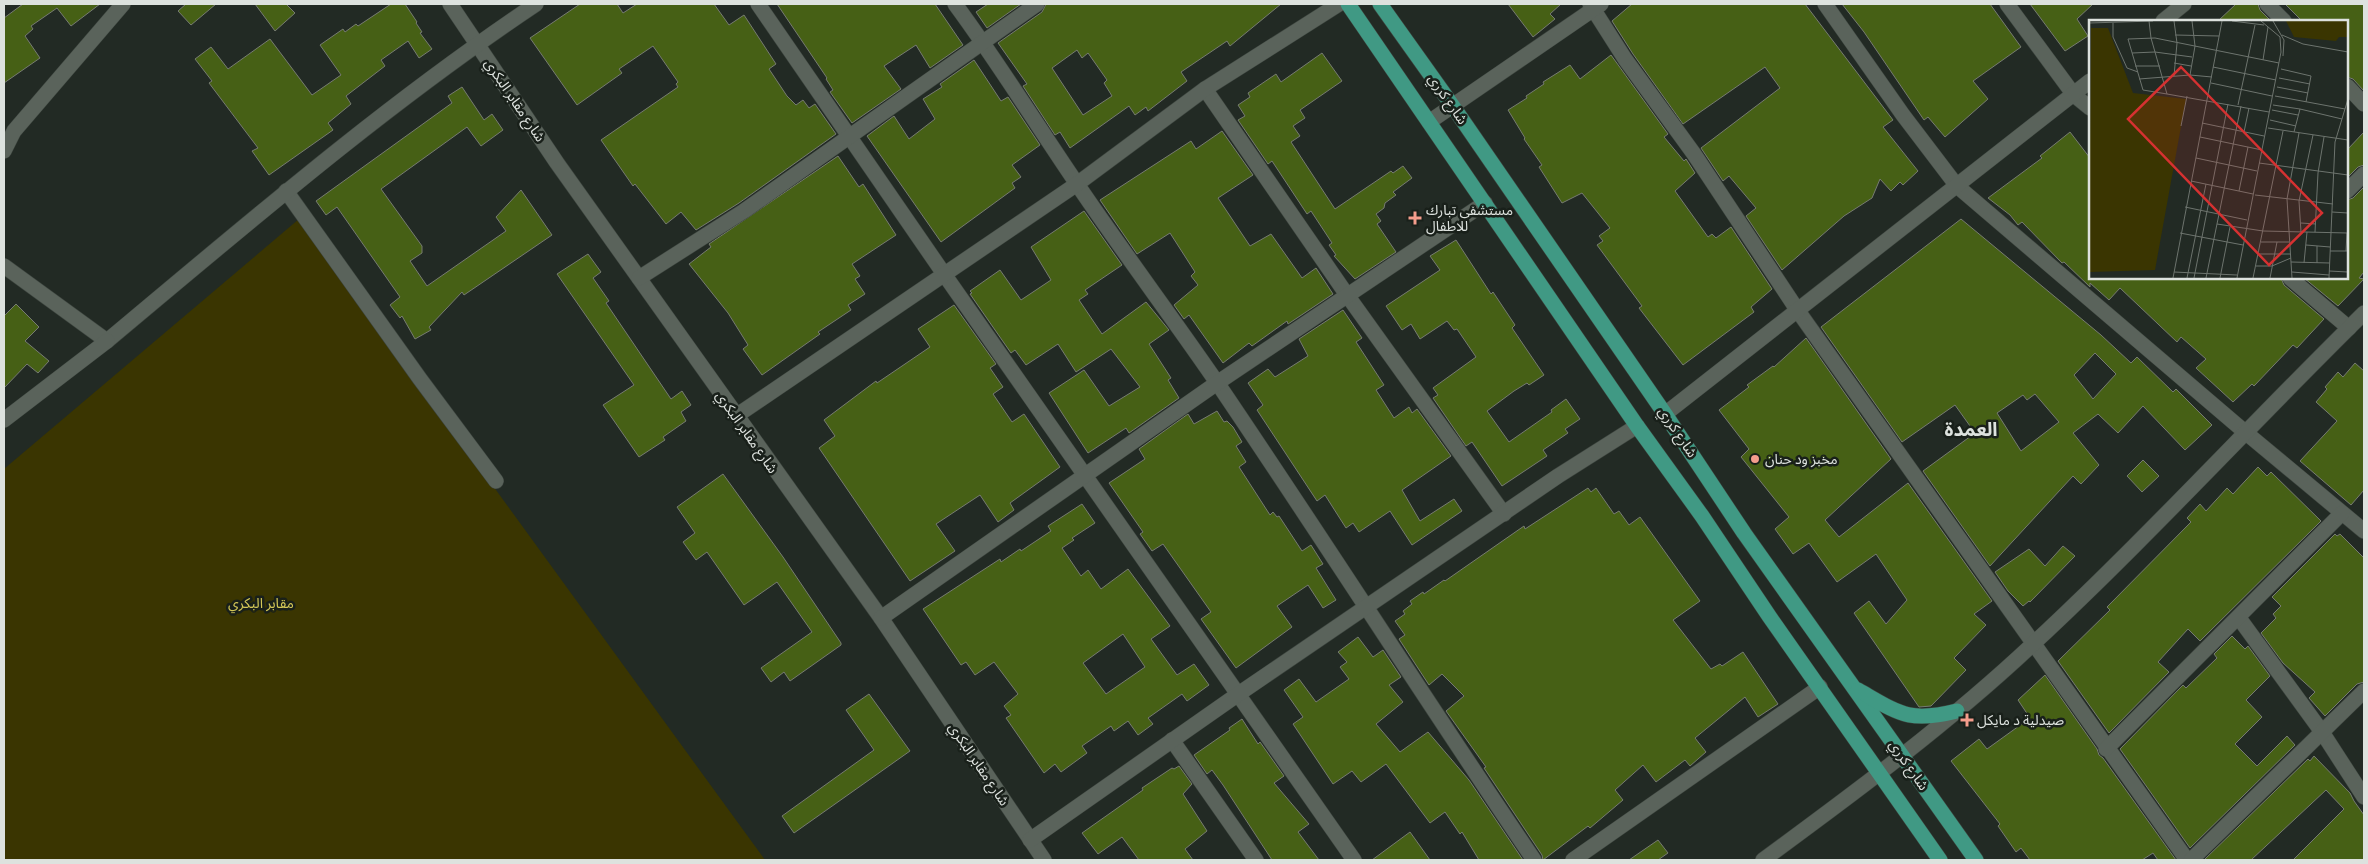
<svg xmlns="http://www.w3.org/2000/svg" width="2368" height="864" font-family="'Roboto Condensed','Noto Sans Arabic',sans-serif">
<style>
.green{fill:#3a3501}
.building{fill:#466015;stroke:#767b71;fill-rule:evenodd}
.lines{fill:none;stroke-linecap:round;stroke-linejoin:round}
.minor-casing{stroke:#3d453f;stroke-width:16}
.major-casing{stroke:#3d453f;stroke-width:16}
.minor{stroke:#5a635b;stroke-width:15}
.major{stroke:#409984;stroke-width:15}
.poi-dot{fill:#f49d8c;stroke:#19201a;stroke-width:2}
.labels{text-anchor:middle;stroke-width:5;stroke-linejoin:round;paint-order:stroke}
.street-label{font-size:14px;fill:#dde2de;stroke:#19201a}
.poi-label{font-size:14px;fill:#dde2de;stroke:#19201a;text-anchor:start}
.park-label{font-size:14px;fill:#d4c857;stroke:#19201a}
.district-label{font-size:19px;font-weight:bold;fill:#dde2de;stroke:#19201a}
.inset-road{fill:none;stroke:#6d746e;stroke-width:1}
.view{fill:#d63131;fill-opacity:0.15;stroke:#d63131;stroke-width:2.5}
.inset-edge{fill:none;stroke:#dde2de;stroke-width:2.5}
</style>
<rect width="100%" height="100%" fill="#222a24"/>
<polygon class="green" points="299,219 765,860 4,860 4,469"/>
<g class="building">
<polygon points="23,4 100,4 71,26 57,8 31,26 33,29 25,36 40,58 4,83 4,18"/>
<polygon points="186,4 216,4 191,25 178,11"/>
<polygon points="255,4 286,4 295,13 275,31"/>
<polygon points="391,4 405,4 417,22 416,23 422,32 420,33 432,49 419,58 408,41 381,60 385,66 346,96 351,104 328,123 333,130 269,175 252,151 258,148 209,83 212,81 195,59 211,47 228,69 270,39 312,95 341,75 320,45 343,29 345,32 356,24 358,26"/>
<polygon points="580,4 617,4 623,13 637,4 714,4 729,25 744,15 776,64 769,69 787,96 796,105 803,100 809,108 815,104 836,134 739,203 696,230 681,212 666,224 635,184 633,186 601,140 678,87 676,84 678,82 653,46 619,69 622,73 577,105 530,38"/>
<polygon points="777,4 935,4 963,45 930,68 916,45 884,66 901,89 852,123 830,92 833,90 826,79 827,78"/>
<polygon points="988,4 1021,4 987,28 976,12"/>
<path d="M 1046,4 L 1281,4 L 1230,46 L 1227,41 L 1181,72 L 1187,81 L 1148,111 L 1146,107 L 1135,115 L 1129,106 L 1070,148 L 1060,132 L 1055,135 L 1023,86 L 1027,84 L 998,43 L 1042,12 ZM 1077,50 L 1082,58 L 1088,53 L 1107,80 L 1104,83 L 1112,96 L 1083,115 L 1052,68 Z"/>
<polygon points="1508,4 1561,4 1550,14 1555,19 1533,37"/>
<polygon points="1632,4 1805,4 1893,120 1883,127 1918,171 1903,185 1900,182 1891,191 1880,179 1872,198 1844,216 1782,270 1746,216 1756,208 1729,176 1723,181 1701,148 1780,88 1765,67 1683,124 1633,54 1612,21"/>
<polygon points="1842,4 1990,4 2021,47 1973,81 1988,99 1945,137 1928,117 1924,120 1864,32"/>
<polygon points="2030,4 2093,4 2077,19 2088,36 2065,51"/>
<polygon points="2236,4 2258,4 2260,10 2269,19 2266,21 2218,21"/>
<polygon points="2285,4 2364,4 2364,91 2353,79 2347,77 2347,21 2302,21"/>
<polygon points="1322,53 1342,81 1300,110 1305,118 1293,126 1300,136 1291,142 1335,209 1391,171 1393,173 1403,166 1412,178 1393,192 1396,195 1385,203 1384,208 1376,214 1381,221 1377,224 1396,252 1355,279 1334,256 1336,255 1329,245 1332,243 1311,211 1307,214 1272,161 1268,164 1238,120 1245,116 1238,105 1250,97 1248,93 1276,74 1281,82"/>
<polygon points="1611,55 1668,134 1664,137 1684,161 1686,159 1695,173 1675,191 1708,237 1712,234 1716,238 1731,227 1772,289 1751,307 1754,312 1683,365 1639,308 1642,306 1597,245 1603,241 1599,236 1610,228 1582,193 1562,203 1539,167 1542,165 1524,139 1525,138 1508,110 1527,98 1526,96 1544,84 1543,82 1570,65 1580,79"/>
<polygon points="974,60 1001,101 1008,97 1040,145 1012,165 1021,177 1012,183 1015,188 941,242 867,136 894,116 909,139 935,119 923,99 942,87 940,84"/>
<polygon points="462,87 484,120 492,114 503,130 481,146 467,127 381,189 422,246 422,253 410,261 427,286 506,231 496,217 521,190 552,235 464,295 462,292 429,327 431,330 415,339 402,316 400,318 390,305 400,297 337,207 326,215 316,201 452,103 448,96"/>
<polygon points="1222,131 1253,175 1218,198 1250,246 1271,234 1302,278 1316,268 1333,294 1288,324 1287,321 1252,346 1249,343 1223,363 1189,315 1184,319 1174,305 1198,285 1191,276 1195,272 1170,233 1137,254 1100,200 1191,141 1196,149"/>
<polygon points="2070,132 2090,158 2090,278 2281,278 2284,285 2324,319 2297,348 2293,345 2254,386 2252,384 2233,402 2196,368 2206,359 2181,337 2177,342 2120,288 2109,300 2090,283 2090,287 2064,262 2062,263 2022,222 2018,225 2010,215 1988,198 2042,158 2040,156"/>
<polygon points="2364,132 2364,165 2358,167 2347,178 2347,150"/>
<polygon points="838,156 859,187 863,184 896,235 852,264 860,276 855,279 865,294 848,305 851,310 818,332 820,334 762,375 743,349 748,345 728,313 689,264 711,247 709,244"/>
<polygon points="2364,187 2364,272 2359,278 2364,279 2338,306 2304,278 2347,278 2347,200 2353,198"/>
<polygon points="1084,211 1122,265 1085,290 1088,294 1079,300 1102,334 1146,302 1169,330 1149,344 1171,378 1168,380 1179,398 1129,433 1126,428 1088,453 1049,393 1084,370 1109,406 1140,387 1111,349 1076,372 1058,344 1026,365 1015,350 1011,353 970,294 972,293 970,291 1000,270 1021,300 1051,280 1031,247"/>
<path d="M 1961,219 L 2101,335 L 2131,363 L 2137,357 L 2173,392 L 2176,389 L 2212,425 L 2185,450 L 2143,406 L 2118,433 L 2098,414 L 2073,433 L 2099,465 L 2081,484 L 2073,476 L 1990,566 L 1923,471 L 1975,433 L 1955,405 L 1902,442 L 1821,327 ZM 2095,353 L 2116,374 L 2093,399 L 2074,375 ZM 2035,394 L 2059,422 L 2021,451 L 1997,413 L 2023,395 L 2027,400 Z"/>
<polygon points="1456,240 1491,294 1493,292 1515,325 1512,328 1544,375 1529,385 1527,383 1514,391 1487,411 1509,442 1552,412 1551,410 1566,399 1580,419 1565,429 1568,433 1543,450 1547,456 1502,486 1472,442 1466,446 1433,398 1438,395 1433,388 1476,357 1457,329 1454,330 1447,321 1420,339 1411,324 1402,330 1386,306 1440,270 1430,256"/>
<polygon points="588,254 601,272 593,278 609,301 606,303 671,399 682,391 691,405 681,412 686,421 663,437 665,440 639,457 603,405 634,385 557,274"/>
<polygon points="16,304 39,327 25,341 49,361 38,373 27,364 4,388 4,316"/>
<polygon points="954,305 996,364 990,368 1003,387 993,394 1012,422 1024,414 1060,467 1010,503 1014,510 998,522 980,495 936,524 955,551 910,581 819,448 835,436 824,420 876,381 877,383 930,347 918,329"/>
<polygon points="1343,310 1362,338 1356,342 1384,385 1376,390 1394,418 1409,407 1412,413 1417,409 1451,456 1402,490 1420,521 1454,499 1462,511 1412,545 1390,511 1359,532 1353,523 1346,528 1325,495 1317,501 1257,410 1263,405 1248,383 1268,369 1275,377 1308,356 1299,339"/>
<polygon points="1806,338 1891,459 1825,520 1839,537 1908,483 1992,601 1974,614 1986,625 1954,658 1966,670 1931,706 1919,707 1854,613 1869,601 1886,624 1907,600 1876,554 1837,582 1809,543 1793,554 1775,529 1789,517 1741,457 1749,449 1719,410 1749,387 1747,385 1773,366 1774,367"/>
<polygon points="2355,363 2364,371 2364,490 2351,505 2300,461 2337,421 2316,402 2327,389 2325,387 2338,372 2343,377"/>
<polygon points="1217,411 1224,422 1227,421 1233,427 1242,442 1236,446 1246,462 1239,467 1270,515 1273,512 1277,517 1279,516 1302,551 1311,545 1323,564 1316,568 1336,600 1323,608 1308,585 1277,606 1292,627 1236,668 1201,619 1211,612 1163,544 1152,551 1140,534 1143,532 1109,483 1145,459 1139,449 1188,414 1194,424"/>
<polygon points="2143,460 2159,476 2142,492 2127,476"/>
<polygon points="2258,467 2267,476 2271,472 2321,521 2200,641 2188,629 2158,662 2169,672 2109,733 2058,661 2110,610 2107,607 2191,522 2187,518 2200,504 2206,511 2227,488 2233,494"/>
<polygon points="723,474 783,557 841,643 841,645 790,681 784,672 771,682 761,668 812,632 777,582 744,605 707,552 696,560 683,542 695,533 677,507"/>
<polygon points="1588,488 1591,492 1596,488 1614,514 1619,511 1629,525 1640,517 1700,601 1673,620 1711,669 1720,664 1722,666 1743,652 1778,704 1758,717 1745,697 1695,738 1706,752 1690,766 1685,760 1656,782 1643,765 1615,790 1623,800 1590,828 1588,826 1543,860 1542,855 1484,768 1486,767 1446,711 1464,696 1442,674 1429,685 1399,639 1405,635 1395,621 1405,614 1403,611 1412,604 1410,601 1423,592 1424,594 1444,580 1445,581 1524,526 1525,529"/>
<path d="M 1082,504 L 1095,523 L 1072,538 L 1074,540 L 1062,548 L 1081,576 L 1088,570 L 1101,589 L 1128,569 L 1170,626 L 1151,639 L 1177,675 L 1194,664 L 1209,685 L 1187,701 L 1182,694 L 1148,718 L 1153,724 L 1138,735 L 1128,721 L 1114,731 L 1111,726 L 1082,746 L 1087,753 L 1061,772 L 1055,764 L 1044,773 L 1006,718 L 1011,715 L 1004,706 L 1018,694 L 994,662 L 975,675 L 966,662 L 961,665 L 923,609 L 1000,559 L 1001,562 L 1020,549 L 1021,551 L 1051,531 L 1048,526 ZM 1123,634 L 1145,667 L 1106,694 L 1083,663 Z"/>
<polygon points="2335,534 2337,536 2340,534 2364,558 2364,682 2357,684 2325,716 2309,698 2315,692 2283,663 2261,633 2276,618 2273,614 2281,606 2272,597"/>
<polygon points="2063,546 2075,556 2030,602 2029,601 2023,606 2008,591 1995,572 2029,549 2045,566"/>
<polygon points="2232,636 2245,649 2248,646 2270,676 2246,700 2262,717 2235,744 2257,766 2287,736 2295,745 2190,848 2120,749 2183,685 2186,688 2217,658 2214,654"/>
<polygon points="1358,637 1373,657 1383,650 1401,677 1389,685 1403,702 1376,724 1400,752 1428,732 1469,780 1523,860 1479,860 1462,832 1460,834 1445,812 1430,823 1386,764 1361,782 1352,771 1333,784 1293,724 1303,717 1284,690 1299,679 1316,702 1349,679 1340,667 1347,662 1338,652"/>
<polygon points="2045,675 2097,749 2099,755 2103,758 2176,860 2158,860 2153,853 2142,860 2030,860 2021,848 2016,852 1998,826 2000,824 1951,761 1979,739 1987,749 2030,718 2018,700"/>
<polygon points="869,694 910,751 794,833 782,816 874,750 846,710"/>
<polygon points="1242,719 1258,744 1260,742 1284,776 1274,783 1309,824 1298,832 1319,860 1272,860 1223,785 1212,770 1207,774 1194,755 1230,730 1229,728"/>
<polygon points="2314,756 2350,793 2354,801 2364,815 2364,860 2293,860 2344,809 2326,790 2251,860 2204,860 2308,759 2310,761"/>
<polygon points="1179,766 1192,784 1183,794 1207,831 1185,849 1193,860 1139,860 1122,837 1098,854 1082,833 1143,790 1142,788 1172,768 1174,769"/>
<polygon points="1410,832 1430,860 1372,860"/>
<polygon points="1658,840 1668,853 1658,860 1629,860"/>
</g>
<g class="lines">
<defs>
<g id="minor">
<polyline points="450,4 557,163 881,618 1044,860"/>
<polyline points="758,4 944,274 1354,860"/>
<path d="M 955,4 C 998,62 1036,124 1077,184 C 1123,252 1172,317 1218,384 C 1325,542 1427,702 1534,860"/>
<polyline points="1590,4 1625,59 1694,154 1798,311 2187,860"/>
<polyline points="1825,4 1903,115 1957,186 2245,432 2364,531"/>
<polyline points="2007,4 2074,95 2090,108"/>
<polyline points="2267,4 2284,21"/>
<polyline points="2163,21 2184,4"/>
<polyline points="2347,86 2364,104"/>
<polyline points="1205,89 1347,295 1504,514"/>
<polyline points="1429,122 1601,4"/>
<polyline points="4,151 14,131 123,4"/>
<polyline points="286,191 420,379 496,481"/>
<polyline points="2347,191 2364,174"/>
<path d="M 4,266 L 107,341 C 247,224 385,105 536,4"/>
<polyline points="639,278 744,211 1037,4"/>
<polyline points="2290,278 2349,328"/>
<polyline points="1665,414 2090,81"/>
<polyline points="736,416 1077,184 1205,89 1339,4"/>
<polyline points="4,420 107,341"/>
<polyline points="881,618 1217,383 1485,203"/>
<polyline points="2239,618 2322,732 2364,797"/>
<polyline points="1172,740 1256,860"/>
<polyline points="2106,749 2342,513"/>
<polyline points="1030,840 1237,695 1558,476 1637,426"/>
<polyline points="1573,860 1820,687"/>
<path d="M 1763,860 C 1857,791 1949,723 2034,643 C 2148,537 2253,422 2364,313"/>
<polyline points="2191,860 2364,691"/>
</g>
<g id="major">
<polyline points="1348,4 1637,426 1702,516 1769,616 1940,860"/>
<polyline points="1380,4 1452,105 1665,414 1744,533 1976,860"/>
<path d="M 1858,690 C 1900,714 1909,723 1957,711"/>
</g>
</defs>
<use href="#minor" class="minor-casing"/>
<use href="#major" class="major-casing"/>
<use href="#minor" class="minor"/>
<use href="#major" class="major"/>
</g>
<g class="poi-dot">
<path d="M1412.5 210.5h5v5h5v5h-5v5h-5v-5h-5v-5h5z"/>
<circle cx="1755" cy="459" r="5"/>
<path d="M1964.5 712.5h5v5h5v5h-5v5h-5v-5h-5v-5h5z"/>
</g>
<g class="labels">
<g class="street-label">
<text transform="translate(1448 99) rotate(55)" y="5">شارع كرري</text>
<text transform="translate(515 100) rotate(56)" y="5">شارع مقابر البكري</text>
<text transform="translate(747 432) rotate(55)" y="5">شارع مقابر البكري</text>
<text transform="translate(1678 432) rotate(56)" y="5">شارع كرري</text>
<text transform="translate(979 764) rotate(56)" y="5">شارع مقابر البكري</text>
<text transform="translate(1909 765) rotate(55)" y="5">شارع كرري</text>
</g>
<g class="poi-label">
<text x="1426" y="215">مستشفى تبارك<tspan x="1426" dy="16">للاطفال</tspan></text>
<text x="1765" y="464">مخبز ود حنان</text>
<text x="1977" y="725">صيدلية د مايكل</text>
</g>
<g class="park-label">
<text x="261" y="608">مقابر البكري</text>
</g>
<g class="district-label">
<text x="1971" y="436">العمدة</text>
</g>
</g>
<g transform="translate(2089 20)">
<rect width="259" height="259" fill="#222a24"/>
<path d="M 197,1 L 259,1 L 259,17 L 250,17 L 247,21 L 205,17 ZM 2,8 L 19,8 L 44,73 L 97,79 L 66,250 L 0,252 Z" fill="#3a3501"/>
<path class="inset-road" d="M 60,1 L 62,18 L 78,74 L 180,92M 85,1 L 88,23 L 85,56M 143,1 L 175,5M 184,1 L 195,20 L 194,36M 0,3 L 64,1M 24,3 L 24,17 L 38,48 L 49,52M 86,15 L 130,16M 193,15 L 214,24 L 259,32M 43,33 L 66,32 L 103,37M 174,40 L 179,7M 85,43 L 102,46M 46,46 L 71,46M 124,47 L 187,60M 192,49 L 222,56 L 217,82M 101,55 L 106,26 L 103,1M 190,58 L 221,64M 50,59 L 101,55 L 123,57M 122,63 L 183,76M 188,67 L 219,73M 78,74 L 54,70 L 39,19 L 66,18 L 190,43M 186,76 L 256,89M 149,85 L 166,5M 184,85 L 211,89M 183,90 L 209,95M 181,100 L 207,106M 113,103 L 175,116M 92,106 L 98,76M 179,108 L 259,120M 155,112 L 160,88M 205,112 L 211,89 L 253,99M 111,117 L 173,130M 107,138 L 168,151M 170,143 L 259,155M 102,161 L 164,174M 150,171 L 159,127M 166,175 L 244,184M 96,187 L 158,200M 243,192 L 259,193M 212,203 L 227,204M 128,204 L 174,211 L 259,213M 212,212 L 210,181 L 224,115M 226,212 L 229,153 L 235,117M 91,213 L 154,225M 172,222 L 200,222M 217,225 L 241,227M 241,231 L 258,231M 257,231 L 258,213M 170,234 L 201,234M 202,242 L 241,243M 215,243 L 218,212M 228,243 L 228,226M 167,246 L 183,246 L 202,238M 240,251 L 259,252M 85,252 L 148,255M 203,252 L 240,255M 84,258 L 133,1M 98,258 L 117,164M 105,258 L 139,84M 117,258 L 152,86M 131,258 L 141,207M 148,258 L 192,32 L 191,17 L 172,1M 164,258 L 194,111M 181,258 L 188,222M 203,258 L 198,179 L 210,113M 240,258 L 246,122 L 259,79"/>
<path class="view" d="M 92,47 L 233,193 L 180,245 L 39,99 Z"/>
<rect width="259" height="259" class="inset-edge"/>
</g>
<rect width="2368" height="864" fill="none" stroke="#dde2de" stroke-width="10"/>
</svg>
